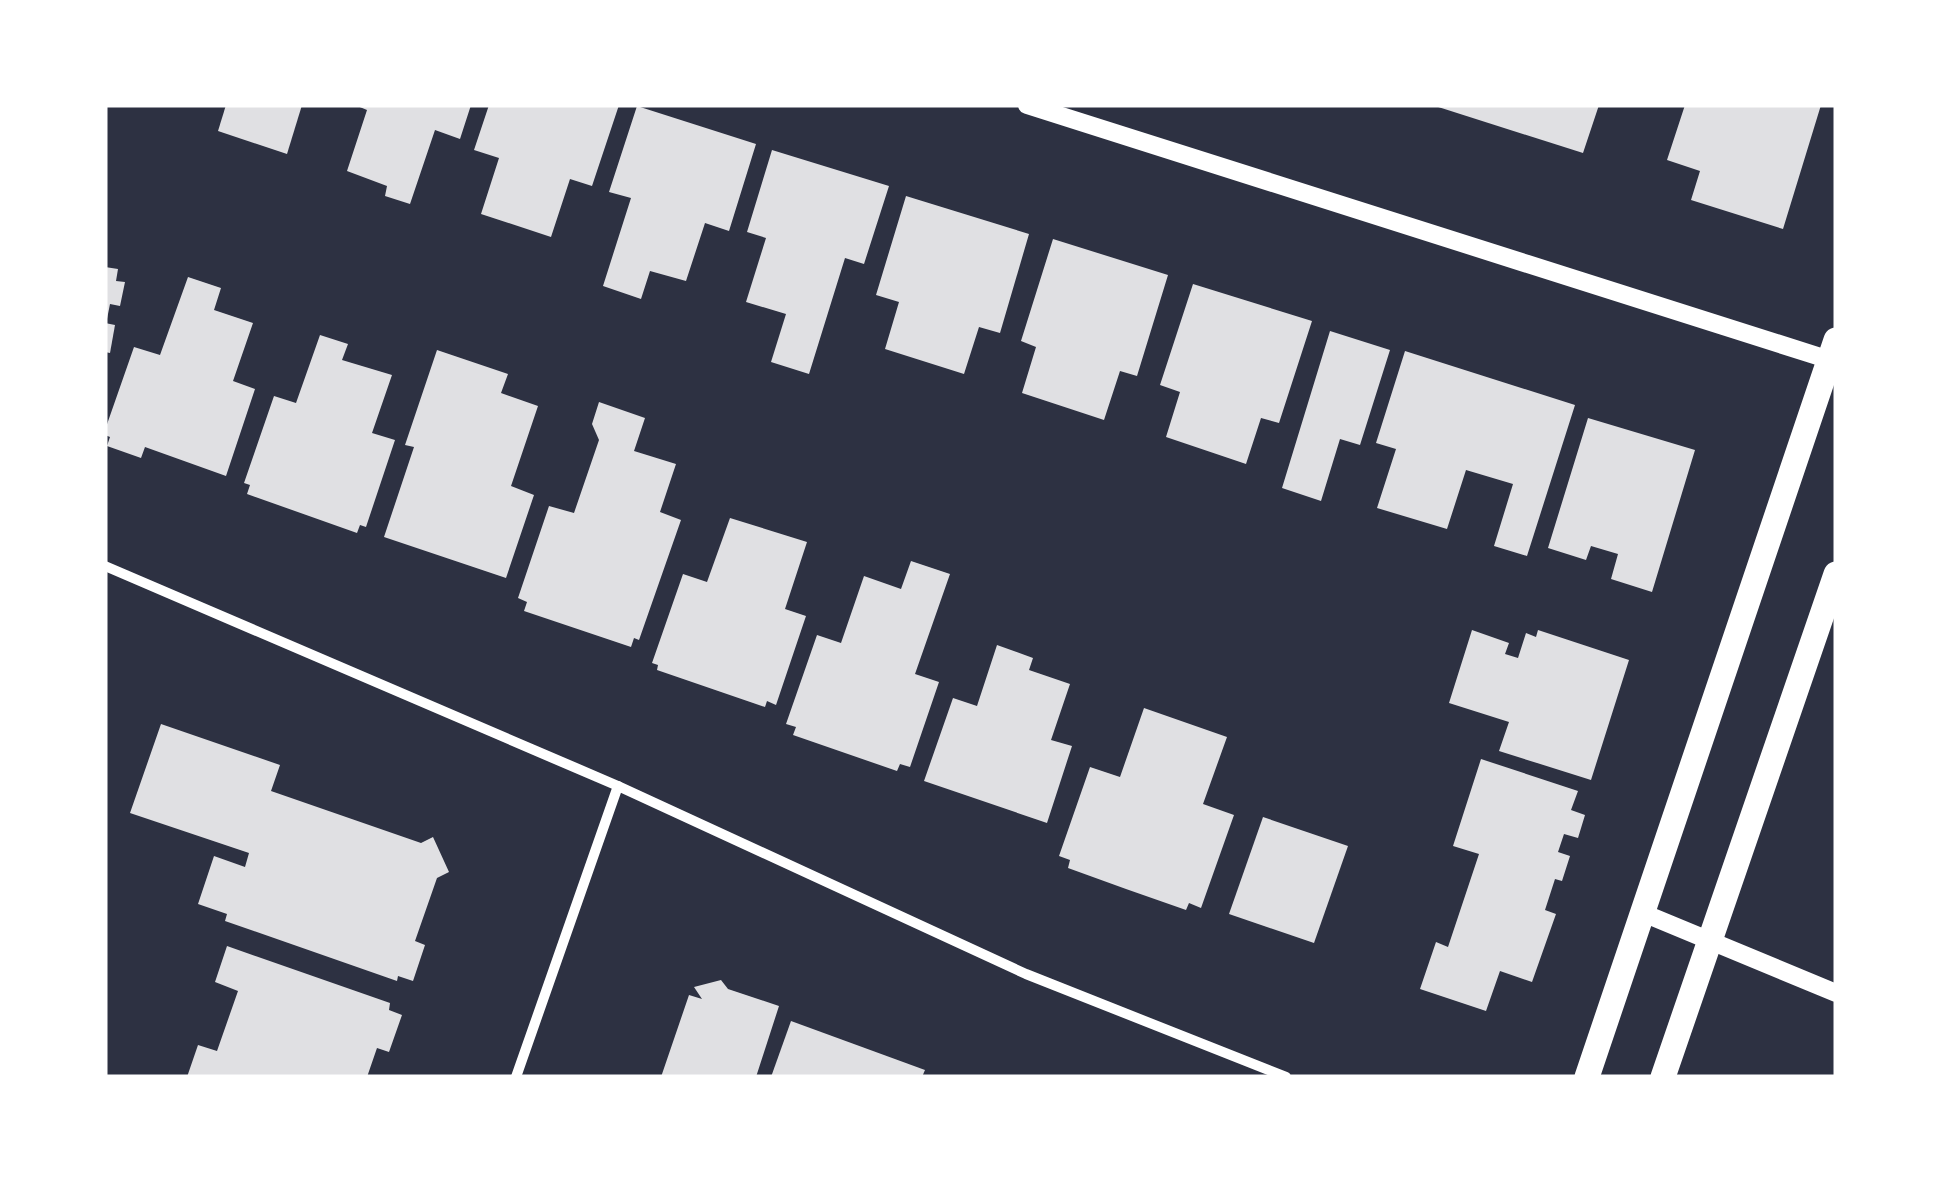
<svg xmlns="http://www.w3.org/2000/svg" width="1941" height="1182" font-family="'Roboto Condensed',sans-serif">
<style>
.building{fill:#e0e0e3}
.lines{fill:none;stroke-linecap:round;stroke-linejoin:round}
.minor{stroke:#fff;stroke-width:10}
.tertiary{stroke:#fff;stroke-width:18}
.primary{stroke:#fff;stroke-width:25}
</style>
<rect width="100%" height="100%" fill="#2d3142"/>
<g class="building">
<polygon points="226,105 302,105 287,154 218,131"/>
<polygon points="355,105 471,105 460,139 435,130 410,204 385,196 387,186 347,171 367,110"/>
<polygon points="489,105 619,105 592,186 570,179 551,237 481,214 499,158 474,150"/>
<polygon points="1432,105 1599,105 1583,153"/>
<polygon points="1685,105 1821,105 1783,229 1691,200 1700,171 1667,160"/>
<polygon points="637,106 756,144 729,231 705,223 686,281 650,271 641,299 603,286 631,198 609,192"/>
<polygon points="772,150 889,186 864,264 845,258 809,374 771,362 786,314 746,302 766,238 747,232"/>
<polygon points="906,196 1029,234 1000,333 979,327 964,374 885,349 899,302 876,295"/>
<polygon points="1053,239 1168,275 1137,376 1120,371 1104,420 1022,393 1036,347 1021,341"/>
<polygon points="105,267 118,269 116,281 125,282 120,306 110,304 107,319"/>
<polygon points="188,277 221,288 214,310 253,323 233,381 255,389 226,476 145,447 141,458 107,446 110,437 105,435 105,430 134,347 160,355"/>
<polygon points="1193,284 1312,321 1279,423 1261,418 1246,464 1166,437 1180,392 1160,385"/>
<polygon points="105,323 115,325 110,353 105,352"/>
<polygon points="1330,331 1390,350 1360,445 1340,439 1321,501 1282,488"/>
<polygon points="320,335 348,344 342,360 392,375 372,433 395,440 366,527 360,525 357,533 247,494 250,485 244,483 274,396 296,403"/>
<polygon points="437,350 508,374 501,393 538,406 511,486 534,495 506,578 384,537 414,447 405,445"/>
<polygon points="1405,351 1575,405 1527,556 1494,546 1513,484 1466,470 1447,529 1377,508 1396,449 1376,443"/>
<polygon points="599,402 645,418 634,451 676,464 660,512 681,520 639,640 634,638 631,647 524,611 527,602 518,598 549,506 574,513 599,440 592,424"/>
<polygon points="1588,418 1695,450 1652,592 1611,579 1618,554 1591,546 1586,560 1548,548"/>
<polygon points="730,518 807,542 785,609 806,616 776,705 767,701 765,707 657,670 658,665 652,663 683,574 707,582"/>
<polygon points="911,561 950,574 915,674 939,682 910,767 900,764 897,771 793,735 796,727 786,724 817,635 841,643 864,576 901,589"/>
<polygon points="1472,630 1509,643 1505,654 1518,658 1526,633 1536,637 1538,630 1629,660 1591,780 1499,751 1509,722 1449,703"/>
<polygon points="997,645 1033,658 1029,670 1070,684 1051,740 1072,746 1047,823 924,781 953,698 977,706"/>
<polygon points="1144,708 1227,737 1203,804 1234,815 1201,908 1189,903 1186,910 1126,889 1068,868 1070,860 1059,856 1090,767 1120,777"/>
<polygon points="161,724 280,765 271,791 421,843 433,837 449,872 437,878 415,941 425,945 413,981 398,976 397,981 225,921 227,914 198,904 214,856 245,867 249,853 130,813"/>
<polygon points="1481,759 1578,791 1571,810 1585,815 1578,838 1564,834 1558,852 1570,856 1562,881 1555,879 1545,910 1556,914 1532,982 1500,971 1486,1011 1420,989 1436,942 1448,947 1479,854 1453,846"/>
<polygon points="1263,817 1348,846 1314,943 1229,914"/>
<polygon points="227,946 390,1003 389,1010 402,1015 389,1052 377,1048 367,1077 187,1077 198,1045 217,1051 238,991 215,982"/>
<polygon points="721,980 728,989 779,1006 756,1077 661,1077 689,995 702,999 694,987"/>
<polygon points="791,1021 925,1070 922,1077 771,1077"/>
</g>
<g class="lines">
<g class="minor">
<polyline points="105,566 618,786 1026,974 1286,1077"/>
<polyline points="516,1077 618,786"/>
</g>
<g class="tertiary">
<polyline points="1027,105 1830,360"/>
<polyline points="1643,913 1836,993"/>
</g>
<g class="primary">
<polyline points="1587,1077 1836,340"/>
<polyline points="1663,1077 1836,574"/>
</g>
</g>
<rect width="1941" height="1182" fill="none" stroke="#ffffff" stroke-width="215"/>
</svg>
